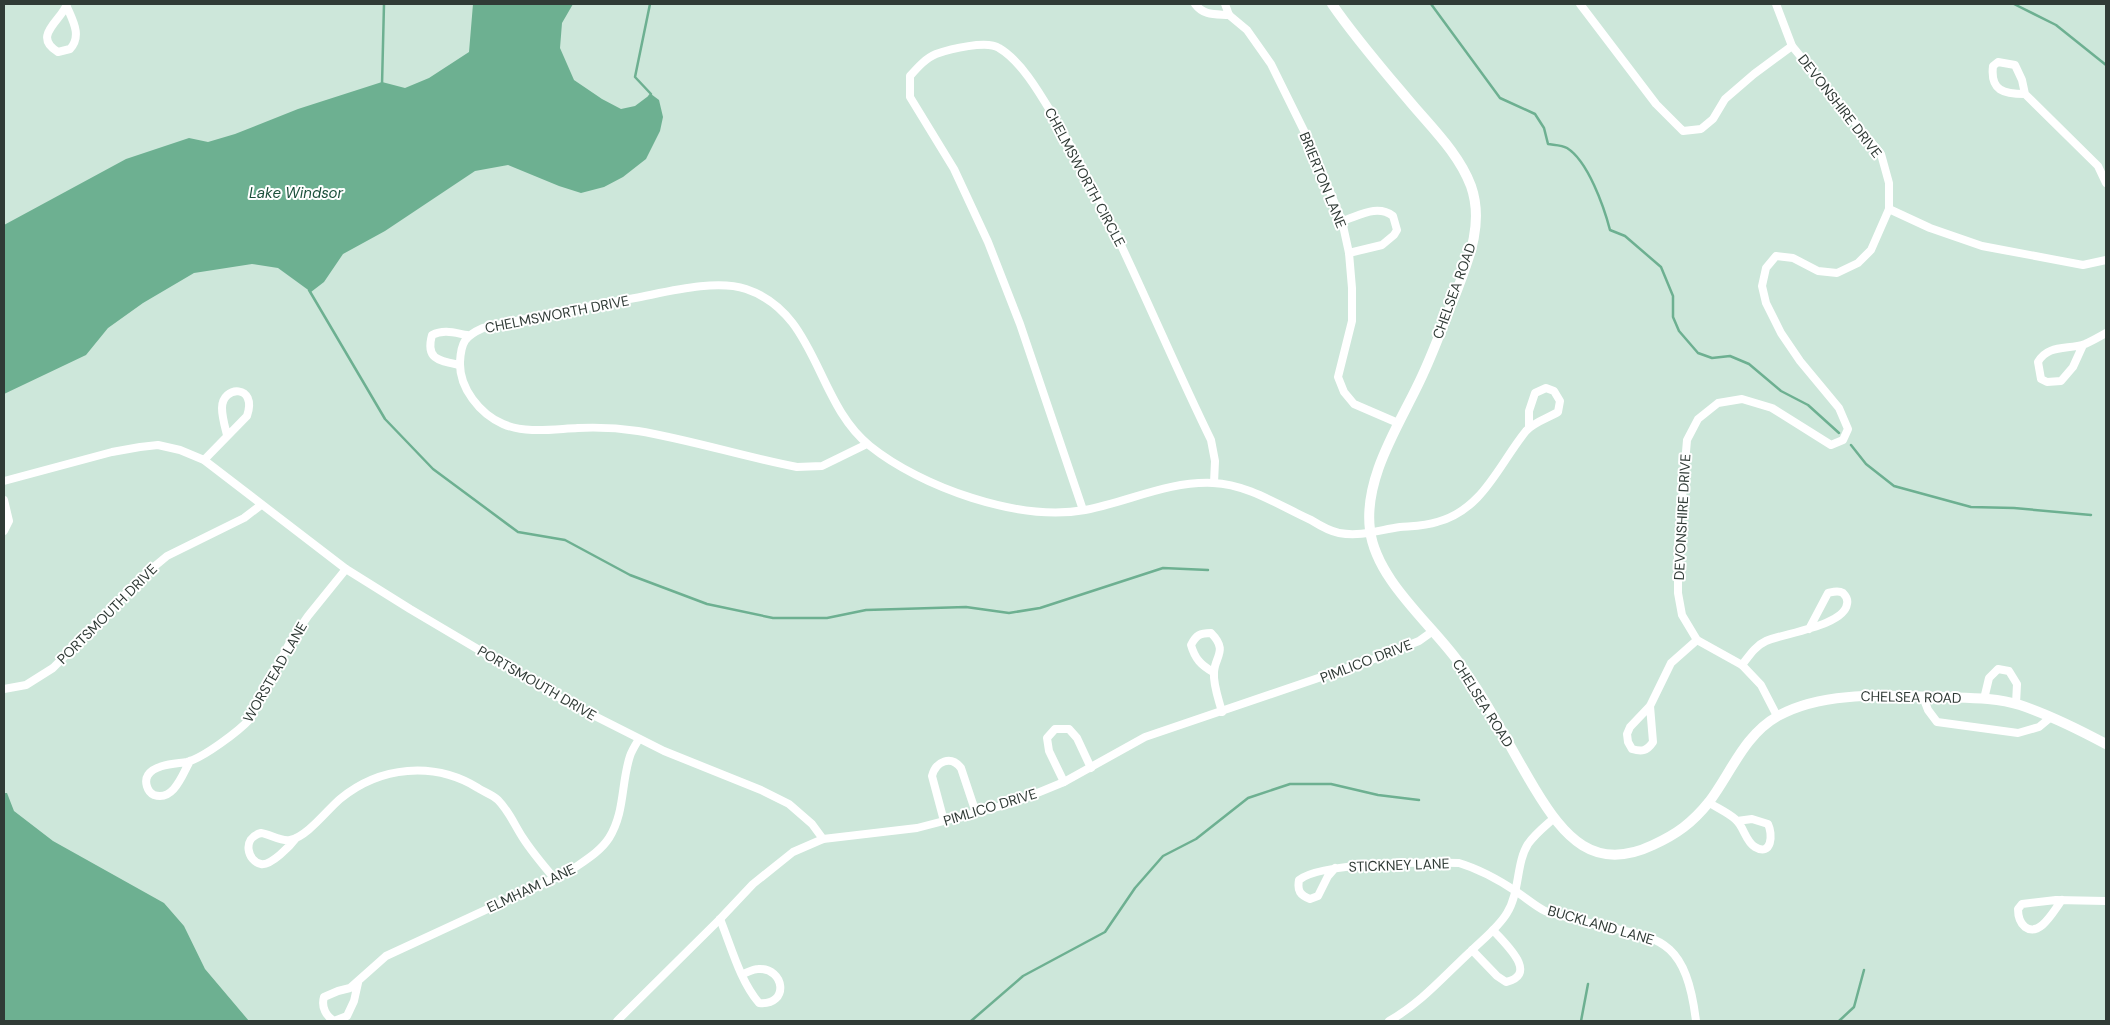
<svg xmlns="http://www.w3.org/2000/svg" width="2110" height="1025" font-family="'DM Sans',sans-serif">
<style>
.water{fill:#6db091}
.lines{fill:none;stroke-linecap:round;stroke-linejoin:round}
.stream{stroke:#6db091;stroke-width:2.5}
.street{stroke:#fff;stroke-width:8}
.secondary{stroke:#fff;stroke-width:10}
.labels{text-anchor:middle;stroke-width:4;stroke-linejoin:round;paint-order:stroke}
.street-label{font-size:14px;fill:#303b36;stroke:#fff}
.water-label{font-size:15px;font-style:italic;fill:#1c513c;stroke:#fff}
</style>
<rect width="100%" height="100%" fill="#cde7da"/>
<g class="water">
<polygon points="473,4 573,4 562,23 560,48 574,80 602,99 621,109 635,106 651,94 659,100 663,117 660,131 646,159 623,177 604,187 581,193 559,186 508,165 475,171 385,231 343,254 324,282 311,292 278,268 252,264 194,273 143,303 108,328 86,355 4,394 4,225 126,159 189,138 208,142 235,134 298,109 382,82 405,88 429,78 469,52"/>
<polygon points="4,793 7,793 14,811 53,841 164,903 184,926 205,969 249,1021 4,1021"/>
</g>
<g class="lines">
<g class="stream">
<path d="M 1431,4 L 1500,98 L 1535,114 L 1544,128 L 1548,144 C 1553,145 1562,145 1567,148 C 1588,161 1604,207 1610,230 L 1625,236 L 1661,267 L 1673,296 L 1673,317 L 1679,331 L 1698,353 L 1712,358 L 1730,356 L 1749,364 L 1781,391 L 1808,405 L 1839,433"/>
<polyline points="2014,4 2056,25 2106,65"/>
<polyline points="382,85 384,4"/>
<polyline points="649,97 651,94 635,77 650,4"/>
<polyline points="309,290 385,419 433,469 518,532 565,540 630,575 707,604 773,618 827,618 866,610 966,607 1009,613 1040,608 1163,568 1208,570"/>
<polyline points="1851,445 1866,464 1894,486 1971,507 2014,508 2091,515"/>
<polyline points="971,1021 1023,976 1105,932 1135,888 1163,856 1196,839 1248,798 1290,784 1331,784 1378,795 1419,800"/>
<polyline points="1581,1021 1588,984"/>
<polyline points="1839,1021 1854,1007 1864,970"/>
</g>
<g class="street">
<path d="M 1195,4 C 1204,16 1215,14 1229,15"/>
<polyline points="1225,4 1229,15 1247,30 1271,64 1311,145 1342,221 1349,253 1352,288 1352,321 1338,377 1344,392 1354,404 1398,423"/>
<polyline points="1580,4 1656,104 1683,131 1701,129 1713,119 1725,99 1754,74 1792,46"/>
<polyline points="1776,4 1792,46 1881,154 1889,183 1889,209 1871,250 1858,263 1837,273 1818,271 1793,258 1776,256 1766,268 1762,286 1766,303 1781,333 1800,361 1839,408 1848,429 1843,440 1831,445 1772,408 1742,399 1718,403 1698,419 1687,440 1678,547 1678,593 1682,615 1697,640 1742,665 1761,685 1777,716"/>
<path d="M 67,7 C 73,21 82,36 70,49 L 58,52 C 31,36 62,20 67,4"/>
<path d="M 2025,94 C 2004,94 1990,91 1993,66 L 1998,62 L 2015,65 L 2022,80 L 2025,94 L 2098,166 L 2106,183"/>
<polyline points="1889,209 1930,228 1982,246 2083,265 2106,260"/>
<path d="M 1342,221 C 1359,216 1377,204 1393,216 L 1397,230 L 1394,235 L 1382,245 L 1349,253"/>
<path d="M 2083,345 L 2073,367 L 2061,381 L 2047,382 L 2041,379 L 2038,362 C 2048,344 2068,350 2085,344 C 2092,341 2099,337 2106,333"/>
<path d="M 460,365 C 440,361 425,360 432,335 C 444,329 455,333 467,335"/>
<path d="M 867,444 L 822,466 L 797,467 C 744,457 692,440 638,431 C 618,428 598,427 578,428 C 554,429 526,434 503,424 C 480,414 459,388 460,362 C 461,342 465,336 483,328 C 534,317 584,307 635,298 C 667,292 715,279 746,289 C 818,313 815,402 870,446 C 921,487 1019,522 1085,510 C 1128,502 1168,481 1213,483 C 1247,484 1280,506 1311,520 C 1319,525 1329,531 1339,533 C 1361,537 1379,530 1400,527 C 1412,526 1426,526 1437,522 C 1483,510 1499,464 1526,431 C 1534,422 1548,418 1558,412 L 1560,401 L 1554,391 L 1546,388 L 1535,393 L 1529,411 L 1529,428"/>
<path d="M 204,460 L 247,416 C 258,384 222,385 222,408 C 222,417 225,427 227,435"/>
<polyline points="4,481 112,452 140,447 158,445 180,450 204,460 346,569 410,609 567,702 664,751 761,790 789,804 812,824 823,839"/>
<polyline points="4,500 9,521 4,531"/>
<path d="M 1083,510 L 1020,324 L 988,242 L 954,169 L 910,97 L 910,76 C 918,67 926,58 936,54 C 950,49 987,40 999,48 C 1023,62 1043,99 1057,122 C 1117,224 1159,334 1211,440 L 1215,461 L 1214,483"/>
<path d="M 1742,665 C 1749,656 1755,646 1766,641 C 1784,633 1844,626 1847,604 C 1848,600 1846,596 1843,593 C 1838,590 1833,592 1828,593 L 1809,629"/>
<path d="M 1213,672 C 1201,665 1195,659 1191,645 C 1196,635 1200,633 1211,633 C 1229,651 1214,657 1214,673 C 1213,685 1219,700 1222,712"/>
<polyline points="4,689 26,685 53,668 143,576 167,556 244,518 261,505"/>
<polyline points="1923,697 1928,710 1937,722 2018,733 2039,727 2051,717"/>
<polyline points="1984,699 1989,678 1998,669 2009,671 2017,684 2016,704"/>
<path d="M 1650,706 L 1653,742 C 1647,751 1642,752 1632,749 L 1628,742 L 1627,734 L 1630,727 L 1650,706 L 1671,663 L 1697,640"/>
<path d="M 190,761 C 183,773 174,802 154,795 C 147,792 144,781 148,775 C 155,764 176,764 187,762 C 203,758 239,731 250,719 L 290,642 L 308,616 L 346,569"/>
<polyline points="1064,782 1049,751 1047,738 1055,729 1069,729 1077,738 1091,768"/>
<path d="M 1708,802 C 1717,808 1727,812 1735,819 C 1744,826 1745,841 1755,847 C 1772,857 1773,834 1768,824 L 1752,819 L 1737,821"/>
<path d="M 944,821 L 932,776 C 936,761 951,755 961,768 L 976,813"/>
<path d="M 296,838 C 290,846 271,866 261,864 C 248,862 241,838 261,833 C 270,834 281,842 290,840 C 307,837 327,810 340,799 C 380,766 434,761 478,788 C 484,792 493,795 498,800 C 509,811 515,826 523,838 C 532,852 543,865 554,878"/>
<path d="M 1335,868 L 1328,876 L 1318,896 L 1310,899 C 1300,895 1297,891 1299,880 C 1320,862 1428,862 1459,863 C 1479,869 1499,880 1517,892 C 1526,898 1535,906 1545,911 C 1553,914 1563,916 1571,918 C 1648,941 1684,923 1696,1021"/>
<path d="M 2062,900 C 2054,910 2040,938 2025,927 C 2019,922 2018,916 2018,909 L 2022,904 L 2056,900 L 2106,901"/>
<path d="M 720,919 C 731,946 740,981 759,1003 C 790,1006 785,967 758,969 C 753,969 747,973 742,974"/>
<path d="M 1472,950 L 1497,976 L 1506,982 C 1540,974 1504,943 1493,930"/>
<path d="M 358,983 L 354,1001 L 347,1016 L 334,1021 C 326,1016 321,1007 324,997 L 338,991 L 350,988 L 386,956 L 570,871 C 584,861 600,852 609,838 C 625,813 621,783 630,756 C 632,750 636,744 639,739"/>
<polyline points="617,1021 720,919 753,884 793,852 823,839 917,828 1013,803 1064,782 1145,737 1374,659 1419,641 1433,631"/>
<path d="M 1389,1021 C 1421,1003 1443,977 1470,952 C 1483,939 1498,928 1507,913 C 1520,892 1516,863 1528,844 C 1535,834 1544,827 1553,819"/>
</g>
<path class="secondary" d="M 1332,4 C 1356,39 1384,71 1411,103 C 1433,129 1459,154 1471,186 C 1484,223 1469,259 1456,293 C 1445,320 1435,348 1423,374 C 1402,421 1363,476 1370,530 C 1376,579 1429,622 1457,660 C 1487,700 1509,746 1535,789 C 1564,837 1594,873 1653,845 C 1677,834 1692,823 1709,802 C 1731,773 1744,735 1778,716 C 1824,690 1890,696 1941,697 C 1966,698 1995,697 2020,705 C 2050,715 2078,729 2106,744"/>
</g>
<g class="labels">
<g class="street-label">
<text transform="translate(1840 106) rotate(52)" y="5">DEVONSHIRE DRIVE</text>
<text transform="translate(1085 177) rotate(62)" y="5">CHELMSWORTH CIRCLE</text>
<text transform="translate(1323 180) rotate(68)" y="5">BRIERTON LANE</text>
<text transform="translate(1454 291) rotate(-70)" y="5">CHELSEA ROAD</text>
<text transform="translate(557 314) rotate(-11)" y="5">CHELMSWORTH DRIVE</text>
<text transform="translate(1682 517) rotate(-87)" y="5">DEVONSHIRE DRIVE</text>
<text transform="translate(107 614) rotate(-45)" y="5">PORTSMOUTH DRIVE</text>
<text transform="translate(1366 661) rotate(-21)" y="5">PIMLICO DRIVE</text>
<text transform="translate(275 672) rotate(-60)" y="5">WORSTEAD LANE</text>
<text transform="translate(537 683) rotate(30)" y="5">PORTSMOUTH DRIVE</text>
<text transform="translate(1911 697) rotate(1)" y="5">CHELSEA ROAD</text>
<text transform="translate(1483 703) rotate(58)" y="5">CHELSEA ROAD</text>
<text transform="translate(990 807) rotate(-17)" y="5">PIMLICO DRIVE</text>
<text transform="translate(1399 865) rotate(-2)" y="5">STICKNEY LANE</text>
<text transform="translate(531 888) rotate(-25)" y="5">ELMHAM LANE</text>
<text transform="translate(1601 925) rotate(16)" y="5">BUCKLAND LANE</text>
</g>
<g class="water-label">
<text x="296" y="198">Lake Windsor</text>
</g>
</g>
<rect width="2110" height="1025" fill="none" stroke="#303b36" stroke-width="10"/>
</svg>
